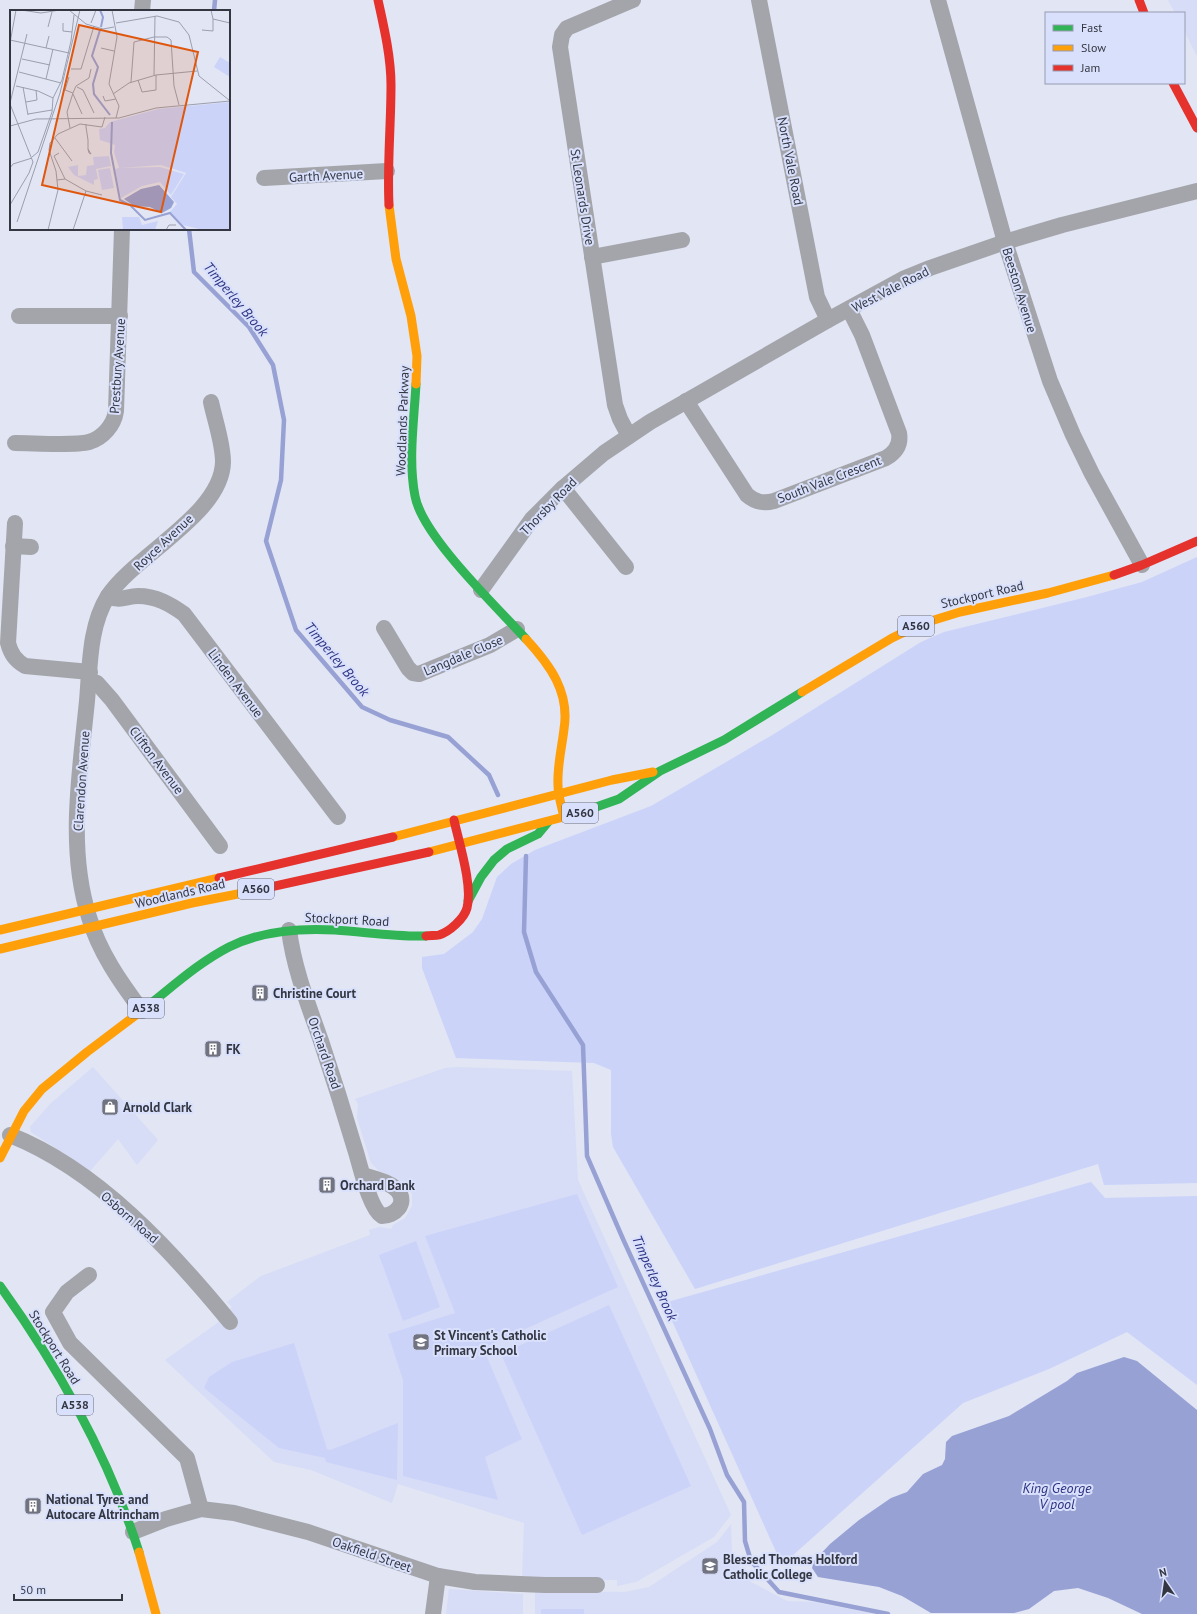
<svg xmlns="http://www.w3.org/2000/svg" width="1197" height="1614" font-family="'PT Sans',sans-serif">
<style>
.built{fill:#d7ddf6}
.green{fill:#cbd3f9}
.water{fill:#97a1d4}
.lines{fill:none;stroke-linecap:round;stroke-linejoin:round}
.stream{stroke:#97a1d4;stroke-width:4.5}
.street{stroke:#a4a5aa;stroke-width:16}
.fast{stroke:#30b455;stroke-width:9}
.slow{stroke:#ff9f0a;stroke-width:9}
.jam{stroke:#e5322d;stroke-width:9}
.labels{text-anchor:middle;stroke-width:4;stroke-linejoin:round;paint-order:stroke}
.shield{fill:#d9e0fc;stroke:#666a7a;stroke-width:1}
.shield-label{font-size:12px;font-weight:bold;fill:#343742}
.street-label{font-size:13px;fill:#343742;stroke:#d9e0fc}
.poi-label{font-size:13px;font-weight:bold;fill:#343742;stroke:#d9e0fc;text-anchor:start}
.water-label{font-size:14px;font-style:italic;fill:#2d3281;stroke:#d9e0fc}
.inset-river{fill:none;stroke:#97a1d4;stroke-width:2}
.inset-road{fill:none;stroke:#9c9fad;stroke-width:1}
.view{fill:#df570f;fill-opacity:0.15;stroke:#df570f;stroke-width:2}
.inset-edge{fill:none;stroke:#343742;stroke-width:2}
</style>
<rect width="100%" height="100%" fill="#e1e5f4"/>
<g class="built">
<polygon points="1168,0 1197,0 1197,56 1184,31 1184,13 1175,13"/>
<polygon points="93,1067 158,1140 137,1165 118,1139 90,1171 31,1132 30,1127 50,1104"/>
<polygon points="457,1067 572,1071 578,1180 731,1515 714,1537 636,1582 617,1586 617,1580 522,1580 524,1523 398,1484 392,1503 311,1470 274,1462 165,1360 216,1324 232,1307 227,1302 261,1276 370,1235 369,1230 379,1227 391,1229 393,1225 405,1218 412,1206 412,1194 403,1182 379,1171 371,1163 357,1118 358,1104 355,1099 445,1068"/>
<polygon points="731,1524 732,1553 741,1570 751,1582 787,1601 813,1602 877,1614 535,1614 535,1591 625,1592 649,1587 717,1542"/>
<polygon points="449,1589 523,1594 523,1614 446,1614"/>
</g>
<g class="green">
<polygon points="1197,557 1197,1183 1104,1185 1098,1164 695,1289 613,1147 611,1134 611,1070 594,1063 456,1058 422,968 422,957 444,954 473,932 482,919 497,877 511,864 535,850 651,806 774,734 921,642 944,632 1087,597 1142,582"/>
<polygon points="1091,1182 1105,1198 1197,1196 1197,1385 1127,1332 1049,1369 963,1403 782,1565 664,1303"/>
<polygon points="577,1194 618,1287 483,1348 522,1439 485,1457 498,1500 403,1476 403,1380 388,1334 455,1313 425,1236"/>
<polygon points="416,1241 440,1307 403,1321 379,1255"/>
<polygon points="609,1305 691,1486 582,1535 501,1354"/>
<path d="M 294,1343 L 327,1449 L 330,1450 C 354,1442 375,1431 398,1423 L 397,1480 L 326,1462 L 325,1458 L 279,1448 L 204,1388 L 209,1377 L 232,1362 Z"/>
<rect x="541" y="1609" width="43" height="5"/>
</g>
<polygon class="water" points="1124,1357 1137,1361 1197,1410 1197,1614 1142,1614 1108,1598 1078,1588 1054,1591 1029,1609 1014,1613 931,1613 902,1596 879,1587 818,1577 812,1568 814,1561 830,1544 859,1520 891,1498 907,1492 923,1474 942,1465 945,1459 946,1442 952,1436 1009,1416 1067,1381 1077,1373"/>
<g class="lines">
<g class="stream">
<polyline points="214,11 215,0"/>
<polyline points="189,229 194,272 249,327 273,365 284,420 281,480 266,541 296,630 362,707 390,720 448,737 489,775 498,795"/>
<polyline points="526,856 524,932 536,972 583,1045 587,1156 623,1239 710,1429 727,1475 744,1502 745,1541 751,1561 779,1592 888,1614"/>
</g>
<g class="street">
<polyline points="759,0 817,297 828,320"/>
<polyline points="938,0 1005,242 1050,381 1073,435 1092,474 1142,565"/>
<polyline points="142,11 143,0"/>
<polyline points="264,178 387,171"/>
<polyline points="592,257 682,240"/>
<polyline points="19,316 120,316"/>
<path d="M 686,401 L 747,495 C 755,502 763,504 774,501 L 886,458 C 896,452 901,444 899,433 L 862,335 L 849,309"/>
<polyline points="629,436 620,419 615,405 560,47 562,35 567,28 633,0"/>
<path d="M 15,443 C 33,443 75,446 89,442 C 103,438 114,425 116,411 L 122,229"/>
<polyline points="563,488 626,567"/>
<path d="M 15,523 L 8,643 C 11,654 15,660 25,666 L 90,672"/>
<polyline points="13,546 31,547"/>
<polyline points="481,590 532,519 563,488 604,453 650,422 828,320 903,279 930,268 1005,242 1062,225 1197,191"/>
<path d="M 108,596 C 121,602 126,596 138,596 C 156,596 170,604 184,614 L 338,817"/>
<polyline points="384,628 408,668 413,673 419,674 490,645 517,629"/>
<polyline points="89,680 97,683 112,700 220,846"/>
<path d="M 289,930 C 294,969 308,1004 321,1041 C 333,1077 344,1112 355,1149 C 360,1164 369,1208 382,1216 C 394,1216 408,1204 398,1191 C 391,1182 374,1179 363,1175"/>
<path d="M 142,1011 C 121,983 99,952 89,917 C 67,848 80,772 87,701 C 90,667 89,626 108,596 C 135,555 222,514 223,462 C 223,443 215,421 211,402"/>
<path d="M 10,1135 C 98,1170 171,1250 230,1322"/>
<polyline points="89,1275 67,1292 53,1312 70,1343 187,1458 201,1509"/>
<polyline points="133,1532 166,1519 201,1509 234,1513 308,1532 438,1576 475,1582 545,1585 597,1585"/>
<polyline points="433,1614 438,1576"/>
</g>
<g class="fast">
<path d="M 416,384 C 414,421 408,460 415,496 C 422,536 498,608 526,639"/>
<polyline points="579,813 619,799 660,771 724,740 802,692"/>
<polyline points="468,901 481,877 494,860 507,849 538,834 548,822"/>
<path d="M 140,1012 C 169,990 196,964 229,947 C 261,931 300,928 335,930 C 366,932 396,937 426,936"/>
<path d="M 0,1286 C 59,1368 108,1455 139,1552"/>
</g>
<g class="slow">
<polyline points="389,205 396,259 411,316 417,356 416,384"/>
<path d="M 526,639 C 550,665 570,692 564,729 C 562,747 557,766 558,785 C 558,796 562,807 564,818"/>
<polyline points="802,692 892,638 921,624 960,612 1048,593 1114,575"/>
<polyline points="393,837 612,780 653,772"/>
<polyline points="429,852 579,813"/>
<polyline points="0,930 219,878"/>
<polyline points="0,949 192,903 248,892"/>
<polyline points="0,1158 24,1111 42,1089 87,1052 140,1012"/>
<polyline points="139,1552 156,1614"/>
</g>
<g class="jam">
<path d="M 378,0 C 384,27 391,57 391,85 C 391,126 387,165 389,205"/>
<polyline points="1139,0 1144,13"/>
<polyline points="1173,83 1197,128"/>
<polyline points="1114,575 1142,565 1197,541"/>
<polyline points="219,878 393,837"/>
<polyline points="248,892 429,852"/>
<path d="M 426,936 C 430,935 435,936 439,935 C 449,932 464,919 467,908 C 473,886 459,843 454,820"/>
</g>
</g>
<defs>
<symbol id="building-square" viewBox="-11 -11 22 22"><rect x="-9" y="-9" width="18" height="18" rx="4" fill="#717480" stroke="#d9e0fc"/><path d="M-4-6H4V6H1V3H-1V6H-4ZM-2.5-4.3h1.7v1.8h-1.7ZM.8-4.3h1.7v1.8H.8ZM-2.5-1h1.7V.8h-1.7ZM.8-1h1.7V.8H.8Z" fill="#fff"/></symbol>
<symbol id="shop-square" viewBox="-11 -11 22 22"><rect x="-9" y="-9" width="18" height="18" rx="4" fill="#717480" stroke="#d9e0fc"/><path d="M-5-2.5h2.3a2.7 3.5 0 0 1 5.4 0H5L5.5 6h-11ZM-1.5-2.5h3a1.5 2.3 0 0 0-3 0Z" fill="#fff"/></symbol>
<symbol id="school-square" viewBox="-11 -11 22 22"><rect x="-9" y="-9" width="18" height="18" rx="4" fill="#717480" stroke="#d9e0fc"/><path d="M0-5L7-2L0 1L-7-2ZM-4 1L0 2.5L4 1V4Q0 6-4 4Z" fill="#fff"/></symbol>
</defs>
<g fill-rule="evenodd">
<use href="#building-square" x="250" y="983" width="20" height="20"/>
<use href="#building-square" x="203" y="1039" width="20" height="20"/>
<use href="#shop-square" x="100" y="1097" width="20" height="20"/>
<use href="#building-square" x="317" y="1175" width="20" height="20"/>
<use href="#school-square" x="411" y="1332" width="20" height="20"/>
<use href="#building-square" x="23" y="1496" width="20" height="20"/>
<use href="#school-square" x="700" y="1556" width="20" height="20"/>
</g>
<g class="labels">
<g class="shield">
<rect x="898" y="616" width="36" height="20" rx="3"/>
<rect x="562" y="803" width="36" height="20" rx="3"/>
<rect x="238" y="879" width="36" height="20" rx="3"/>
<rect x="128" y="998" width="36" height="20" rx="3"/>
<rect x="57" y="1395" width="36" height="20" rx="3"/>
</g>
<g class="shield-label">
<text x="916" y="630">A560</text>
<text x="580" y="817">A560</text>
<text x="256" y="893">A560</text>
<text x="146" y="1012">A538</text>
<text x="75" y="1409">A538</text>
</g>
<g class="street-label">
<text transform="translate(791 161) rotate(79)" y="5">North Vale Road</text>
<text transform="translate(326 175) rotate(-3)" y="5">Garth Avenue</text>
<text transform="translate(583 197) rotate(81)" y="5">St Leonards Drive</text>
<text transform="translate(890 289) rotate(-27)" y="5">West Vale Road</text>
<text transform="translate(1020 290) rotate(73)" y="5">Beeston Avenue</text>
<text transform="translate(117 366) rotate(-86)" y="5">Prestbury Avenue</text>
<text transform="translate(402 421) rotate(-88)" y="5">Woodlands Parkway</text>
<text transform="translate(829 479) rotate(-21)" y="5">South Vale Crescent</text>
<text transform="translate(548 506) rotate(-46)" y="5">Thorsby Road</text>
<text transform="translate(163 542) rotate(-43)" y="5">Royce Avenue</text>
<text transform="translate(982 594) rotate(-13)" y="5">Stockport Road</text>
<text transform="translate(463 655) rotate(-23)" y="5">Langdale Close</text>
<text transform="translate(236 683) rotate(53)" y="5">Linden Avenue</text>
<text transform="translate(157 760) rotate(53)" y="5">Clifton Avenue</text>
<text transform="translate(81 781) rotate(-86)" y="5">Clarendon Avenue</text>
<text transform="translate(180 893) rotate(-13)" y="5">Woodlands Road</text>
<text transform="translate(347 919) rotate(3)" y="5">Stockport Road</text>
<text transform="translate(325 1053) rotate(71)" y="5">Orchard Road</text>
<text transform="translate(130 1217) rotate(41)" y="5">Osborn Road</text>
<text transform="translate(55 1347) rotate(58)" y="5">Stockport Road</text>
<text transform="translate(372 1554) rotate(19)" y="5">Oakfield Street</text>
</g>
<g class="poi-label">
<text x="273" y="998">Christine Court</text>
<text x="226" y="1054">FK</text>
<text x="123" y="1112">Arnold Clark</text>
<text x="340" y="1190">Orchard Bank</text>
<text x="434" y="1340">St Vincent's Catholic<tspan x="434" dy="15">Primary School</tspan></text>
<text x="46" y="1504">National Tyres and<tspan x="46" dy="15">Autocare Altrincham</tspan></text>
<text x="723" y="1564">Blessed Thomas Holford<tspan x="723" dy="15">Catholic College</tspan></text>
</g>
<g class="water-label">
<text transform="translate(236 299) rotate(50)" y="5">Timperley Brook</text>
<text transform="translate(337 659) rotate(50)" y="5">Timperley Brook</text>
<text transform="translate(655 1278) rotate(66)" y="5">Timperley Brook</text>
<text x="1057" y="1493">King George<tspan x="1057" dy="16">V pool</tspan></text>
</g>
</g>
<g transform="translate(10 10)">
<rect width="220" height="220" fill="#e1e5f4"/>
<path d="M 210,47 L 220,53 L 220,67 L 204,57 ZM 220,92 L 220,220 L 193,220 L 173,215 L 160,202 L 167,194 L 161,187 L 176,163 L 151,155 L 111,158 L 150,157 L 174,164 L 161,185 L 150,172 L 132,176 L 111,188 L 105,159 L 109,158 L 104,142 L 105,135 L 90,130 L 89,119 L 95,118 L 100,112 L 148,99 ZM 99,146 L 101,156 L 86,159 L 88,169 L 84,170 L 84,175 L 64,165 L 58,157 L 68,155 L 68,166 L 76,165 L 77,156 L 84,155 L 83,147 ZM 100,158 L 104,178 L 92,180 L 88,160 ZM 112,207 L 129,207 L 132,215 L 148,211 L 145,220 L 113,220 Z" fill="#cbd3f9"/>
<path d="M 149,175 L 164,192 L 161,198 L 152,203 L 140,197 L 124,196 L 114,189 L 131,179 Z" fill="#97a1d4"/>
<path class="inset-river" d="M 90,0 L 93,7 L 91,17M 90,20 L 82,46 L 88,57 L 83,74 L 84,84 L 100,105M 102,112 L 101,143 L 110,190 L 120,195 L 135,210 L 160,203 L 176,220"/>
<path class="inset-road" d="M 11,0 L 31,3 L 50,0M 59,0 L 76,14 L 93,19 L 104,17M 102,0 L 107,27 L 99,74 L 109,96 L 106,108M 201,0 L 203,9 L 220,13M 53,13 L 53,21 L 62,22M 81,13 L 86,0M 106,13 L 147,6 L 169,12 L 179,25 L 189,66 L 219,90M 38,17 L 42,2M 192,20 L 203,21 L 203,9M 144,27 L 157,27 L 161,30 L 164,76 L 169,95M 0,30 L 59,43M 0,33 L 6,0M 36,38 L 39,26M 91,38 L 104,41M 12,49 L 40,55M 61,59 L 71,59 L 84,16M 9,62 L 51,73M 144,65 L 145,6M 59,67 L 55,80 L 63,83M 36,69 L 43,39M 128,70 L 132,82 L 146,80 L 146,65M 121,72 L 124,32 L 144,27M 6,76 L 28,81 L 43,88M 13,77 L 18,105M 67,77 L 73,80 L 84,103M 63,84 L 72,104M 103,84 L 119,73 L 146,65 L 187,61M 93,86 L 95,91 L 106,89M 16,92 L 27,90 L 26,80M 0,93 L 17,24M 0,94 L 23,152 L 19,163 L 0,195M 18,104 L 42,100M 76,114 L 76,117 L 78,130 L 78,139 L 79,143 L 81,144 L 78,139M 0,116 L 26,109 L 109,108 L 146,98 L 220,91M 60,118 L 57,102 L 63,83 L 66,76 L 79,68 L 81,59M 45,128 L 62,151M 49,143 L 44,146 L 55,169M 22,147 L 28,142 L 42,102 L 43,88 L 52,70 L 61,31 L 64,5M 0,158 L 3,154 L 22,148M 47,170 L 55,169 L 76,181 L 92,185M 7,212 L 50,83 L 70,0M 38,220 L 48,180 L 46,161 L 39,140 L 40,133 L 48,124 L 70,114 L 92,117 L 95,107M 63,220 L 76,181M 156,220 L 159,215 L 166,215"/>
<path class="view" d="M 69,15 L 188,42 L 151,202 L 32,175 Z"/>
<rect width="220" height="220" class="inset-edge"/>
</g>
<rect x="1045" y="12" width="140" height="72" fill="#d9e0fc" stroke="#979cb2"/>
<rect x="1053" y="25" width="20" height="6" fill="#30b455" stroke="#979cb2"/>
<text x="1081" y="32" font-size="12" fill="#343742">Fast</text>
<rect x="1053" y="45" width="20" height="6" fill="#ff9f0a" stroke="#979cb2"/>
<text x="1081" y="52" font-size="12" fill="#343742">Slow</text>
<rect x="1053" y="65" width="20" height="6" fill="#e5322d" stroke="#979cb2"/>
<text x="1081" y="72" font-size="12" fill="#343742">Jam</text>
<g transform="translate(1165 1582) rotate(347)" stroke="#d9e0fc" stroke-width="3" paint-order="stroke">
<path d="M0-3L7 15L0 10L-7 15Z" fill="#343742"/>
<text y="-6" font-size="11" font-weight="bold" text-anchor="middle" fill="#343742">N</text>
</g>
<path d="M14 1594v6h108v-6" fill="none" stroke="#343742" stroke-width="2"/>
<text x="20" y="1594" font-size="12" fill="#343742" stroke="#d9e0fc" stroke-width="3" paint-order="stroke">50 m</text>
</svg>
